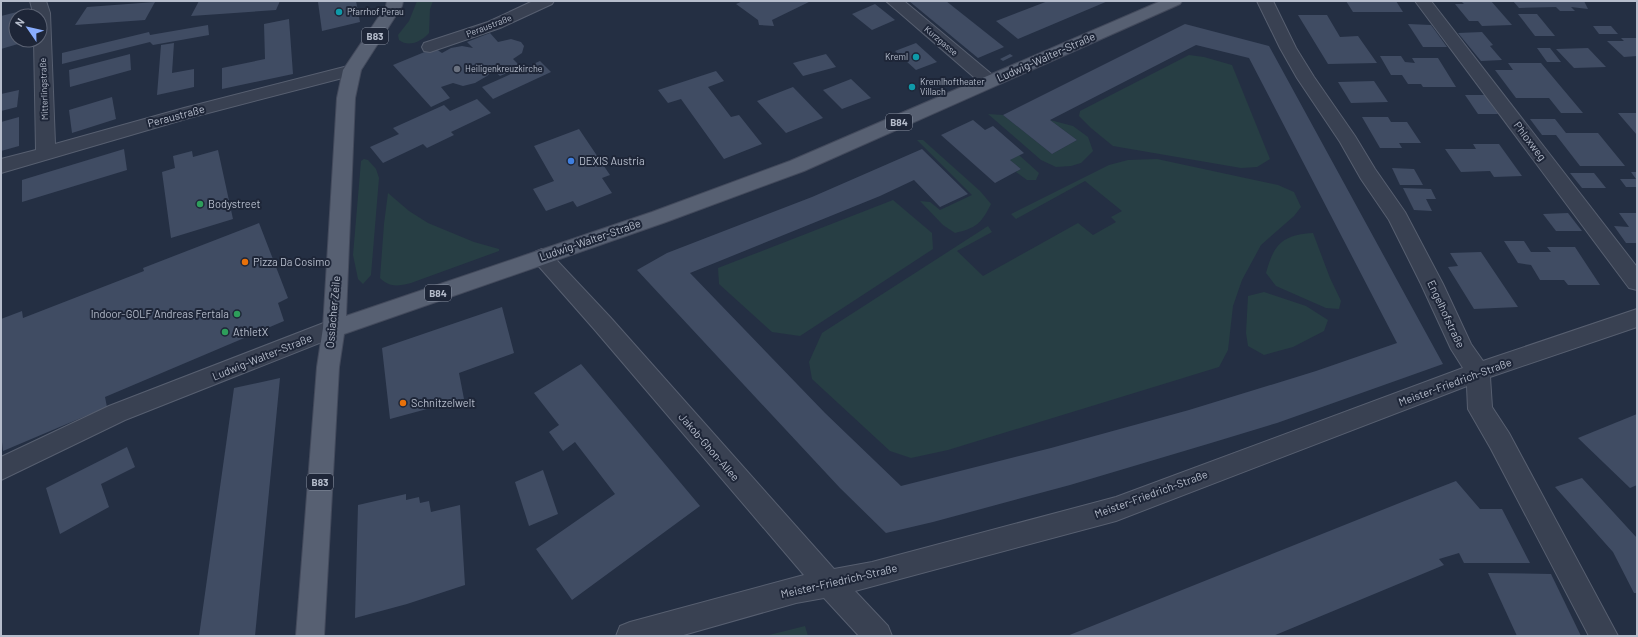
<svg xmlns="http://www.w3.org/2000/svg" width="1638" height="637" font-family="Barlow,sans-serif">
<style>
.green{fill:#273e44}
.building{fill:#404c63}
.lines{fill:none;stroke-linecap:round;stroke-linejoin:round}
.minor-casing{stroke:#575f70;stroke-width:2}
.major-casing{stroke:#434a5c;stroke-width:2}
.minor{fill:#394152;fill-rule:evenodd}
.major{fill:#576072;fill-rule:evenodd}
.culture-dot{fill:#0f9aa8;stroke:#1e2638;stroke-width:1.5}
.worship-dot{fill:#6b7280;stroke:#1e2638;stroke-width:1.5}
.shop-dot{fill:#3f7fe0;stroke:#1e2638;stroke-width:1.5}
.leisure-dot{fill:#2e9e5b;stroke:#1e2638;stroke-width:1.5}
.food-dot{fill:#e8710a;stroke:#1e2638;stroke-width:1.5}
.labels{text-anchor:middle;stroke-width:4;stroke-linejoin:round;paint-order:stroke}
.far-poi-label{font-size:9px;fill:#b6bdcc;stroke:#1e2638;text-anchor:start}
.far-street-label{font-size:9px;fill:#b6bdcc;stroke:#1e2638}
.shield{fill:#1e2638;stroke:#8890a0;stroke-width:1}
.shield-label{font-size:10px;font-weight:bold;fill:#b6bdcc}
.street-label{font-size:11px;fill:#b6bdcc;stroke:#1e2638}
.poi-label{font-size:11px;fill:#b6bdcc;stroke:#1e2638;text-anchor:start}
</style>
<rect width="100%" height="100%" fill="#242f43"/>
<g class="green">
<path d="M 417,1 L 433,1 L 430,9 L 429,33 C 422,41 409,48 399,40 L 398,35 L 409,21 Z"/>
<polygon points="1189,55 1204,57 1232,65 1270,159 1257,167 1241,168 1113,146 1091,128 1079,116 1080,111"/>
<polygon points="988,114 1003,115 1052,154 1077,140 1050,120 1073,126 1088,137 1093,151 1081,163 1071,166 1056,167 1041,160"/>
<path d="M 917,140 L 923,140 L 980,191 L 991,204 C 981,224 976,228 955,233 L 943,225 L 920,201 L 930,202 L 940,210 L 972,195 Z"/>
<polygon points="1019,155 1039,173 1036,180 1027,180 1016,172 1021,169 1010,160"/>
<polygon points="364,159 368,160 376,169 379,178 371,275 363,284 358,279 353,255 361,161"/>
<polygon points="1157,159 1278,185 1294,192 1301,207 1294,216 1261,245 1242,280 1233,306 1228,350 1219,367 948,450 911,458 890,451 812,379 809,362 822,333 988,226 992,232 957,251 983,276 1078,223 1093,235 1116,222 1111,217 1122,211 1085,181 1016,219 1011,214 1109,165 1128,160"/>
<path d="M 388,193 L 409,211 L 428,223 L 474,242 L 499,249 L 499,251 L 411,283 C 398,286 390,288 380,278 L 384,224 Z"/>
<polygon points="893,200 932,233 933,249 800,336 772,332 719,284 718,268"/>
<path d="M 1313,233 L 1330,278 L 1341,301 L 1339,309 L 1326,308 L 1276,286 L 1266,273 C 1274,244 1282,235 1313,233 Z"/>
<polygon points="1264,292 1306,306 1328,320 1324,331 1293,347 1264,355 1248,346 1246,333 1248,296"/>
<polygon points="805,626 808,636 765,636"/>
</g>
<g class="building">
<polygon points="199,1 280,1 276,10 191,16"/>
<polygon points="323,1 356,1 360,22 322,31 318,2"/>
<polygon points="743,1 811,1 772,20 774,26 759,25 758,20 736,4"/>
<polygon points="909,1 946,1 1004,47 978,58"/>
<polygon points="1048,1 1108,1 1018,39 996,21"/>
<polygon points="1346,1 1396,1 1403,12 1353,12"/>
<polygon points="1461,1 1491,1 1512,25 1482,26 1478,21 1469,21 1455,4 1464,4"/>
<polygon points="1513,1 1584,1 1588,9 1571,7 1575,11 1560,11 1556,7 1519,8"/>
<polygon points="155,2 145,20 75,25 87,7"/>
<polygon points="875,4 895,20 872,30 852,14"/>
<polygon points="17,12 16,40 18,40 18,44 1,49 1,16"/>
<polygon points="1518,14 1537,14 1555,36 1535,36"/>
<polygon points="1298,15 1327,15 1340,37 1358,36 1377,63 1328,64"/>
<polygon points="289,19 293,74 222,89 222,68 265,59 264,24"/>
<polygon points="1185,24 1269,46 1443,364 1277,423 1211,443 1070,485 933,522 886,533 840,488 637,270 667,253 812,197 922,149 968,194 940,207 914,180 880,196 690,273 825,413 901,486 1051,448 1189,410 1316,371 1397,343 1249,58 1196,45 1050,120 1077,140 1052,154 1003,115"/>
<polygon points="1408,24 1431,25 1447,47 1423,47"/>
<polygon points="208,25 209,35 153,45 150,42 62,64 62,53 149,32 150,35"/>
<polygon points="1593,26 1611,26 1618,34 1599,34"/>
<polygon points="1482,32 1493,45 1490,46 1502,60 1481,61 1458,33"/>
<polygon points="490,33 498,42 511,39 521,42 524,46 522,53 513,59 521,67 500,76 493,70 487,76 475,83 463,86 453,83 441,87 450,98 431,107 393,65 427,51 436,49 442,53 451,48 462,46 473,48 467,42"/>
<polygon points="1621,38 1637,38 1637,56 1624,57 1607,41 1624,41"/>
<polygon points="174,43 172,73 194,69 194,87 157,95 161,45"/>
<polygon points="916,43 937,62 916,70 895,51"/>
<polygon points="1537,48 1550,48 1561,62 1547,62"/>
<polygon points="1588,48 1606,67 1574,68 1556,49"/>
<polygon points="130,54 131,70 70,87 69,70"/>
<polygon points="826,54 836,67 803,76 793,63"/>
<polygon points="1010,54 1013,56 1003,61 1000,59"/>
<polygon points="1380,56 1401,56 1405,62 1415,63 1412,58 1438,58 1456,87 1423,87 1421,84 1408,84 1402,75 1391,75"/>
<polygon points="540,61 551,72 493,99 482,87"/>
<polygon points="1508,63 1541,63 1583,113 1561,113 1549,98 1516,98 1495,70 1513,70"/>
<polygon points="716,71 724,81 708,87 731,117 739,115 762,144 724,159 681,99 668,103 658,90"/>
<polygon points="851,79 871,98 842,109 823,90"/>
<polygon points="1374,81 1388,102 1351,103 1338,82"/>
<polygon points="793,87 823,118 786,133 757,101"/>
<polygon points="19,90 17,107 1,111 1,94"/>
<polygon points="1465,95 1485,95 1498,114 1478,114"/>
<polygon points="112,97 116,119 72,133 69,110"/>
<polygon points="477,99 491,113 451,132 454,135 427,148 423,144 383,163 370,147 399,134 393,128 444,105 450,111"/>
<polygon points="1618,113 1637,113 1637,135"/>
<polygon points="19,117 19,146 1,151 1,122"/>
<polygon points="1362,117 1388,117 1391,122 1407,122 1421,143 1399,143 1402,148 1380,148"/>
<polygon points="1530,119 1555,119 1566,133 1598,133 1625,166 1580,166 1556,135 1542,135"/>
<polygon points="973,120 985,130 993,126 1024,153 1010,160 1021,169 995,183 941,135"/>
<polygon points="579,129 610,175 602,178 612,193 577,207 573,201 546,211 533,189 554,181 534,146"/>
<polygon points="1473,144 1499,144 1522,176 1494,177 1490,171 1461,172 1445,149 1476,149"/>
<polygon points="124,149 127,170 22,202 22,180"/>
<polygon points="218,150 233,219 171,238 162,172 175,168 173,156 192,151 193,157"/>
<polygon points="1392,168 1414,169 1423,185 1400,185"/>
<polygon points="1631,172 1637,172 1637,187 1626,187 1620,179 1636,179"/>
<polygon points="1570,173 1594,173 1606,188 1582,188"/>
<polygon points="1403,188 1431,189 1436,199 1426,199 1432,211 1414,210"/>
<polygon points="1568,213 1582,231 1556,231 1543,214"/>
<polygon points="1619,213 1637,213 1637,243 1626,243 1614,226 1629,227"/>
<polygon points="259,223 288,298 278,303 284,321 105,397 107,407 3,451 1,433 1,319 22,311 23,318 144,271 143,268"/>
<polygon points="1504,241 1524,241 1531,252 1551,252 1547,247 1575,247 1600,285 1568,285 1564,280 1540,280 1531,265 1518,263"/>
<polygon points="1481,252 1518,307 1474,309 1448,267 1458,266 1450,253"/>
<polygon points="502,307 514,353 459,373 464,399 390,419 382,348"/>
<polygon points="581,364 700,506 572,600 536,549 615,494 575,442 563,451 549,432 559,425 534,393"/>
<polygon points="280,378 255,636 199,636 234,388"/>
<polygon points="1637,414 1637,485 1630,488 1578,438"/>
<polygon points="127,447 135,467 101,484 109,507 60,534 46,488"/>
<polygon points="543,470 558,514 529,526 515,482"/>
<polygon points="1582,478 1637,538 1637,593 1634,593 1613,552 1555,487"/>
<polygon points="1456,481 1480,509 1502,509 1530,563 1464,563 1459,553 1439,559 1444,565 1273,636 1067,636 1402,502"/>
<polygon points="406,494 406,500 419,497 420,503 429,501 431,512 460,505 465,585 407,604 355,618 358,505"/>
<polygon points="1488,573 1551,574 1581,636 1517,636"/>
</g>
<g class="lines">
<defs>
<g id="minor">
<polygon points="30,1 46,1 50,13 55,144 184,108 352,65 358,66 361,70 358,74 189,118 1,173 1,159 36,150 34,40 40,40 40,16 34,16"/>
<polygon points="533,1 554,1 552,4 500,28 430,52 424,51 422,47 424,43 488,22"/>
<polygon points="886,1 904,1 995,77 998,81 995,85 989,86 983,85"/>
<polygon points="1257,1 1273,1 1296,48 1314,77 1355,136 1375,169 1405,212 1443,284 1471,344 1483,361 1637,309 1637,327 1490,377 1492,407 1509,433 1618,636 1589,636 1491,449 1468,409 1467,386 1116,521 855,591 888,626 892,636 859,636 824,598 796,603 680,636 616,636 620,626 630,622 804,575 594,329 535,262 532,257 535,252 542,249 549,252 610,317 834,569 872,562 1116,497 1463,368 1451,349 1421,284 1389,220 1361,179 1340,142 1297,78 1280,48"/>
<polygon points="1415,1 1431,1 1637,267 1637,290 1629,288"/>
<polygon points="334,319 342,322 345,328 342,334 125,420 1,480 1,457 109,406"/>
</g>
<polygon id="major" points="387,1 403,1 402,6 361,70 355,98 346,316 652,212 790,161 1161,1 1182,1 1180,4 804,171 666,222 344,334 339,367 324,636 296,636 317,367 323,328 337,98 343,70 386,6"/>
</defs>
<use href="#minor" class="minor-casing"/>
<use href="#major" class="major-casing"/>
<use href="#minor" class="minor"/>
<use href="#major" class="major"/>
</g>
<g class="culture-dot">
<circle cx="339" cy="12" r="4"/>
<circle cx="916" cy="57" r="4"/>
<circle cx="912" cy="87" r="4"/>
</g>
<circle class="worship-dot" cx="457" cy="69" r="4"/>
<circle class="shop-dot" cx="571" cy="161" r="4"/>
<g class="leisure-dot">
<circle cx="200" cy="204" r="4"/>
<circle cx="237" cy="314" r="4"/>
<circle cx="225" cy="332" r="4"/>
</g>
<g class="food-dot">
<circle cx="245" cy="262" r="4"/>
<circle cx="403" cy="403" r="4"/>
</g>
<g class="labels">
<g class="far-poi-label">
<text x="347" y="15">Pfarrhof Perau</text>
<text x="908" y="60" text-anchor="end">Kreml</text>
<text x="465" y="72">Heiligenkreuzkirche</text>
<text x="920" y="85">Kremlhoftheater<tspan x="920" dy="10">Villach</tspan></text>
</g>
<g class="far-street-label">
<text transform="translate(489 26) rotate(-21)" y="3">Peraustraße</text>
<text transform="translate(941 41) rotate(40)" y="3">Kurzgasse</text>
<text transform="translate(44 89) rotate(-92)" y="3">Mitterlingstraße</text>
</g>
<g class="shield">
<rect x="362" y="28" width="26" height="16" rx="3"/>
<rect x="886" y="114" width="26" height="16" rx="3"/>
<rect x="425" y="285" width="26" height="16" rx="3"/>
<rect x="307" y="474" width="26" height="16" rx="3"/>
</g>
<g class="shield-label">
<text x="375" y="40">B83</text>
<text x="899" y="126">B84</text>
<text x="438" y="297">B84</text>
<text x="320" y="486">B83</text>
</g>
<g class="street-label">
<text transform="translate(1046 57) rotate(-24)" y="4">Ludwig-Walter-Straße</text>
<text transform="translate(176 116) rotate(-15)" y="4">Peraustraße</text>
<text transform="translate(1530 141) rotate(53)" y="4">Phloxweg</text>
<text transform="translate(590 240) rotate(-19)" y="4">Ludwig-Walter-Straße</text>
<text transform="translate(333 312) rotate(-85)" y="4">Ossiacher Zeile</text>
<text transform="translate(1446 314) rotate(65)" y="4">Engelhofstraße</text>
<text transform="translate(262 357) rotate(-22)" y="4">Ludwig-Walter-Straße</text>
<text transform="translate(1455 382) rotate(-20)" y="4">Meister-Friedrich-Straße</text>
<text transform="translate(709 447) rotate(49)" y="4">Jakob-Ghon-Allee</text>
<text transform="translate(1151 494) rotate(-20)" y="4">Meister-Friedrich-Straße</text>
<text transform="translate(839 581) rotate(-13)" y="4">Meister-Friedrich-Straße</text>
</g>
<g class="poi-label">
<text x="579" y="165">DEXIS Austria</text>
<text x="208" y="208">Bodystreet</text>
<text x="253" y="266">Pizza Da Cosimo</text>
<text x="229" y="318" text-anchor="end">Indoor-GOLF Andreas Fertala</text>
<text x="233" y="336">AthletX</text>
<text x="411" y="407">Schnitzelwelt</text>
</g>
</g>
<rect width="1638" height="637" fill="none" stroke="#b6bdcc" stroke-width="4"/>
<g transform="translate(28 28) rotate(304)"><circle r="19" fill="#1e2638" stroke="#5b6273"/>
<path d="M0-3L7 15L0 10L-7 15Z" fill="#89adfe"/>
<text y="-6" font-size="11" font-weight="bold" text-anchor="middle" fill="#b6bdcc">N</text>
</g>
</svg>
